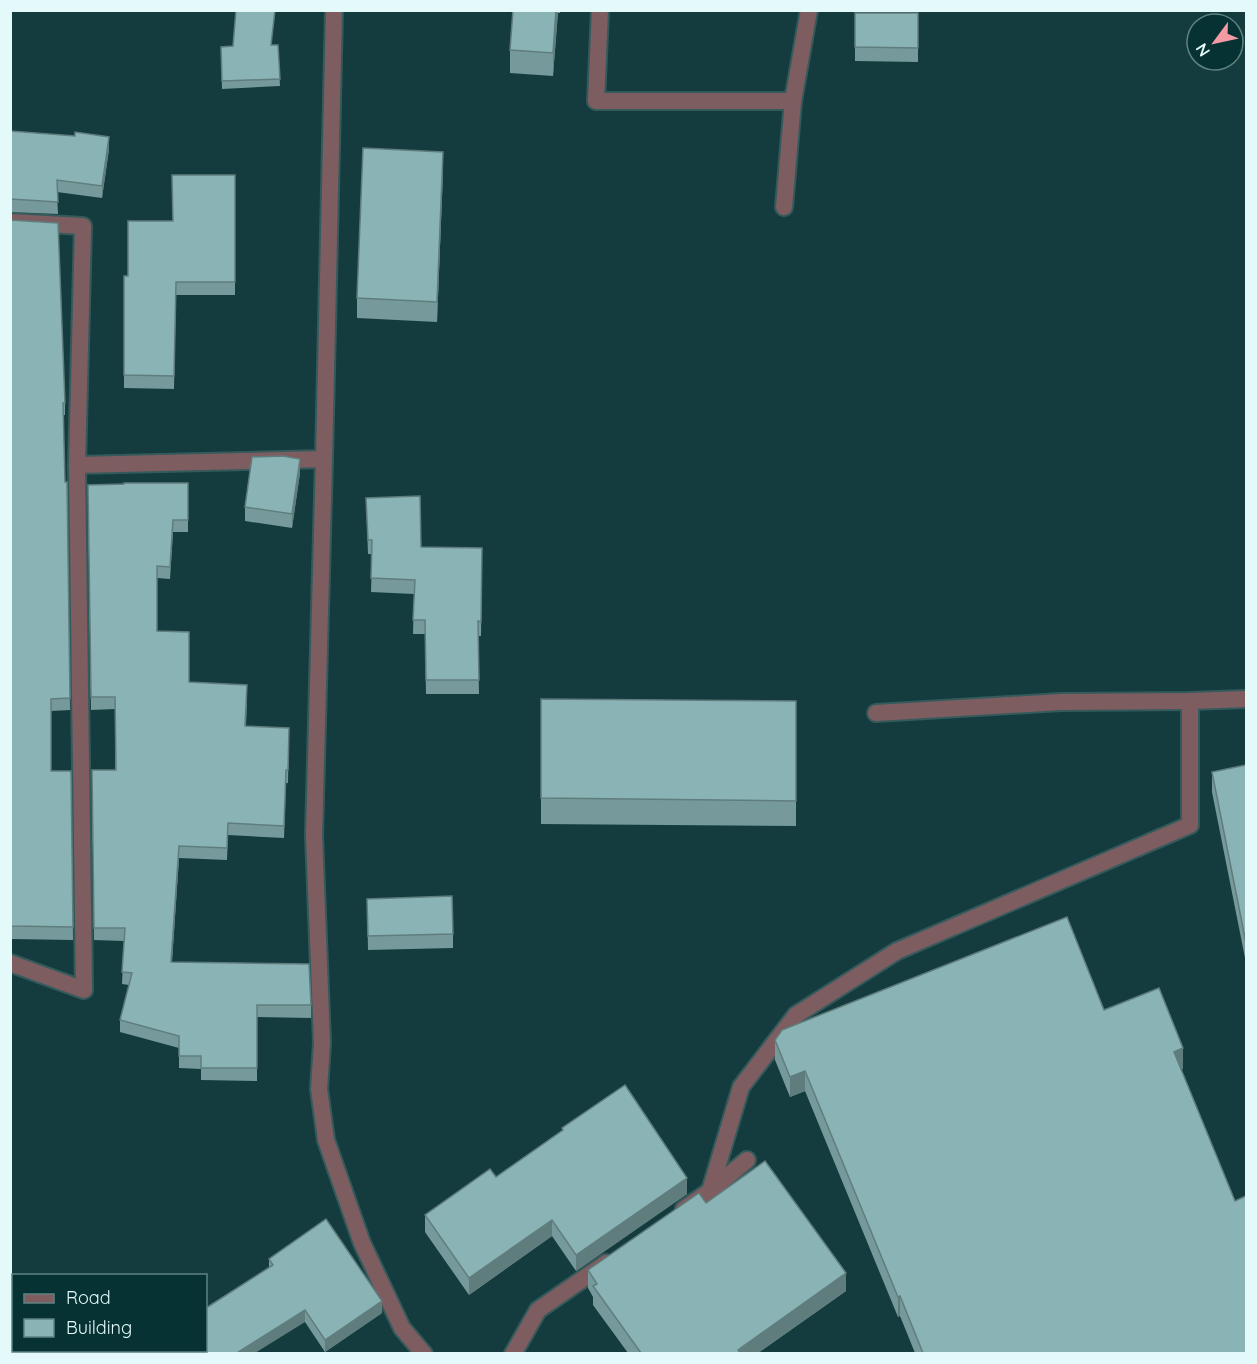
<svg xmlns="http://www.w3.org/2000/svg" width="1257" height="1364" font-family="Quicksand,sans-serif">
<style>
.lines{fill:none;stroke-linecap:round;stroke-linejoin:round}
.service-casing{stroke:#355a5c;stroke-width:20}
.minor-casing{stroke:#355a5c;stroke-width:20}
.service{stroke:#7e5d61;stroke-width:16}
.minor{stroke:#7e5d61;stroke-width:16}
.wall{fill:#769a9b}
.shaded-wall{fill:#607d7e}
.building{fill:#89b3b4;stroke:#607d7e;stroke-width:1.5}
</style>
<rect width="100%" height="100%" fill="#143c3e"/>
<g class="lines">
<defs>
<g id="service">
<polyline points="876,713 1061,702 1190,701 1246,699"/>
<polyline points="710,1191 741,1087 796,1015 897,951 1190,825 1190,701"/>
</g>
<g id="minor">
<polyline points="334,10 324,459 314,835 322,1043 319,1089 326,1140 362,1243 402,1328 424,1354"/>
<polyline points="600,10 596,101 793,101"/>
<polyline points="784,207 793,101 809,10"/>
<polyline points="10,222 83,226 77,465 84,990 10,963"/>
<polyline points="77,465 324,459"/>
<polyline points="684,1209 710,1191 747,1160"/>
<polyline points="513,1354 538,1310 606,1263"/>
</g>
</defs>
<use href="#service" class="service-casing"/>
<use href="#minor" class="minor-casing"/>
<use href="#service" class="service"/>
<use href="#minor" class="minor"/>
</g>
<g class="wall">
<polygon points="513,10 560,10 560,13 558,13 553,76 510,73 510,50"/>
<polygon points="855,13 918,13 918,62 855,61"/>
<polygon points="278,45 280,86 222,89 221,47"/>
<polygon points="10,131 109,149 102,198 57,192 58,214 10,212"/>
<polygon points="443,172 437,322 357,318 357,298"/>
<polygon points="235,175 235,295 176,295 174,389 124,388 124,276 128,276 173,221"/>
<polygon points="10,220 65,403 65,415 63,415 65,482 67,482 70,710 51,711 51,771 71,771 73,940 10,939"/>
<polygon points="300,473 292,528 245,521 245,507"/>
<polygon points="188,483 188,532 173,532 170,579 157,578 157,631 189,682 247,698 246,726 289,728 288,783 286,783 284,838 228,835 227,860 179,858 172,962 311,1005 311,1018 257,1017 257,1081 201,1080 201,1069 179,1068 179,1048 120,1032 120,1020 129,985 122,984 124,941 94,940 92,770 115,770 115,709 91,710 88,485"/>
<polygon points="366,498 421,547 482,548 481,636 478,636 479,694 426,694 425,634 413,634 414,594 371,592 372,554 368,554"/>
<polygon points="541,699 796,701 796,826 541,824"/>
<polygon points="1246,765 1246,963 1212,792 1212,772"/>
<polygon points="367,899 453,934 453,948 368,950"/>
<polygon points="1104,1010 1183,1069 1181,1069 1246,1353 915,1353 900,1316 898,1317 805,1091 790,1097 775,1060 775,1040"/>
<polygon points="562,1128 687,1194 576,1271 552,1236 469,1295 425,1232 425,1215 496,1177 562,1131"/>
<polygon points="706,1203 846,1291 758,1353 628,1353 593,1305 593,1297 588,1288 588,1270"/>
<polygon points="269,1259 382,1313 325,1352 305,1322 206,1350 269,1268"/>
</g>
<g class="shaded-wall">
<polygon points="556,10 558,10 553,76 553,53"/>
<polygon points="109,137 109,149 102,198 102,186"/>
<polygon points="443,152 443,172 437,322 437,302"/>
<polygon points="300,459 300,473 292,528 292,514"/>
<polygon points="179,846 179,858 171,974 171,962"/>
<polygon points="1183,1048 1183,1069 1174,1072 1174,1052"/>
<polygon points="805,1071 805,1091 790,1097 790,1077"/>
<polygon points="687,1178 687,1194 576,1271 576,1255"/>
<polygon points="552,1220 552,1236 469,1295 469,1278"/>
<polygon points="846,1273 846,1291 758,1353 738,1353 738,1350"/>
<polygon points="900,1296 900,1316 898,1317 898,1297"/>
<polygon points="382,1301 382,1313 325,1352 325,1340"/>
<polygon points="305,1310 305,1322 255,1353 237,1353"/>
</g>
<g class="building">
<polygon points="236,10 275,10 271,45 278,45 280,79 222,81 221,47 233,46"/>
<polygon points="513,10 556,10 553,53 510,50"/>
<polygon points="855,13 918,13 918,48 855,47"/>
<polygon points="10,131 75,136 75,132 109,137 102,186 57,180 58,202 10,199"/>
<polygon points="363,148 443,152 437,302 357,298"/>
<polygon points="172,175 235,175 235,282 176,282 174,376 124,375 124,276 128,276 128,221 173,221"/>
<polygon points="10,220 58,223 65,403 63,403 65,482 67,482 70,698 51,699 51,771 71,771 73,927 10,926"/>
<polygon points="283,456 300,459 292,514 245,507 252,457"/>
<polygon points="124,483 188,483 188,520 173,520 170,567 157,566 157,631 189,632 189,682 247,685 245,726 289,728 288,770 286,770 284,826 228,823 227,848 179,846 171,962 309,964 311,1005 257,1005 257,1068 201,1068 201,1056 179,1056 179,1036 120,1020 132,973 122,972 125,928 94,928 92,770 116,770 115,697 91,697 88,485 124,484"/>
<polygon points="420,496 421,547 482,548 481,622 478,621 479,680 426,680 425,620 413,620 415,580 371,578 372,540 368,540 366,498"/>
<polygon points="541,699 796,701 796,801 541,798"/>
<polygon points="1246,765 1246,943 1212,772"/>
<polygon points="452,896 453,934 368,936 367,899"/>
<polygon points="1067,917 1104,1010 1159,988 1183,1048 1174,1052 1235,1201 1246,1196 1246,1353 923,1353 900,1296 898,1297 805,1071 790,1077 775,1040 782,1030"/>
<polygon points="625,1085 687,1178 576,1255 552,1220 469,1278 425,1215 490,1169 496,1177 563,1130 562,1128"/>
<polygon points="765,1161 846,1273 738,1350 740,1353 641,1353 593,1286 597,1284 588,1270 699,1193 706,1203"/>
<polygon points="326,1219 382,1301 325,1340 305,1310 237,1353 66,1353 76,1350 206,1350 206,1308 273,1265 269,1259"/>
</g>
<rect width="1257" height="1364" fill="none" stroke="#e4f9fa" stroke-width="24"/>
<rect x="12" y="1274" width="195" height="78" fill="#073233" stroke="#5f8283" stroke-width="1.5"/>
<rect x="24" y="1294" width="30" height="9" fill="#7e5d61" stroke="#5f8283" stroke-width="1.5"/>
<text x="66" y="1304" font-size="18" fill="#e4f9fa">Road</text>
<rect x="24" y="1319" width="30" height="18" fill="#89b3b4" stroke="#5f8283" stroke-width="1.5"/>
<text x="66" y="1334" font-size="18" fill="#e4f9fa">Building</text>
<g transform="translate(1215 42) rotate(237)"><circle r="28" fill="#073233" stroke="#5f8283" stroke-width="1.5"/>
<path d="M0-4.5L10 22L0 15L-10 22Z" fill="#f49aa5"/>
<text y="-9" font-size="16" font-weight="bold" text-anchor="middle" fill="#e4f9fa">N</text>
</g>
</svg>
